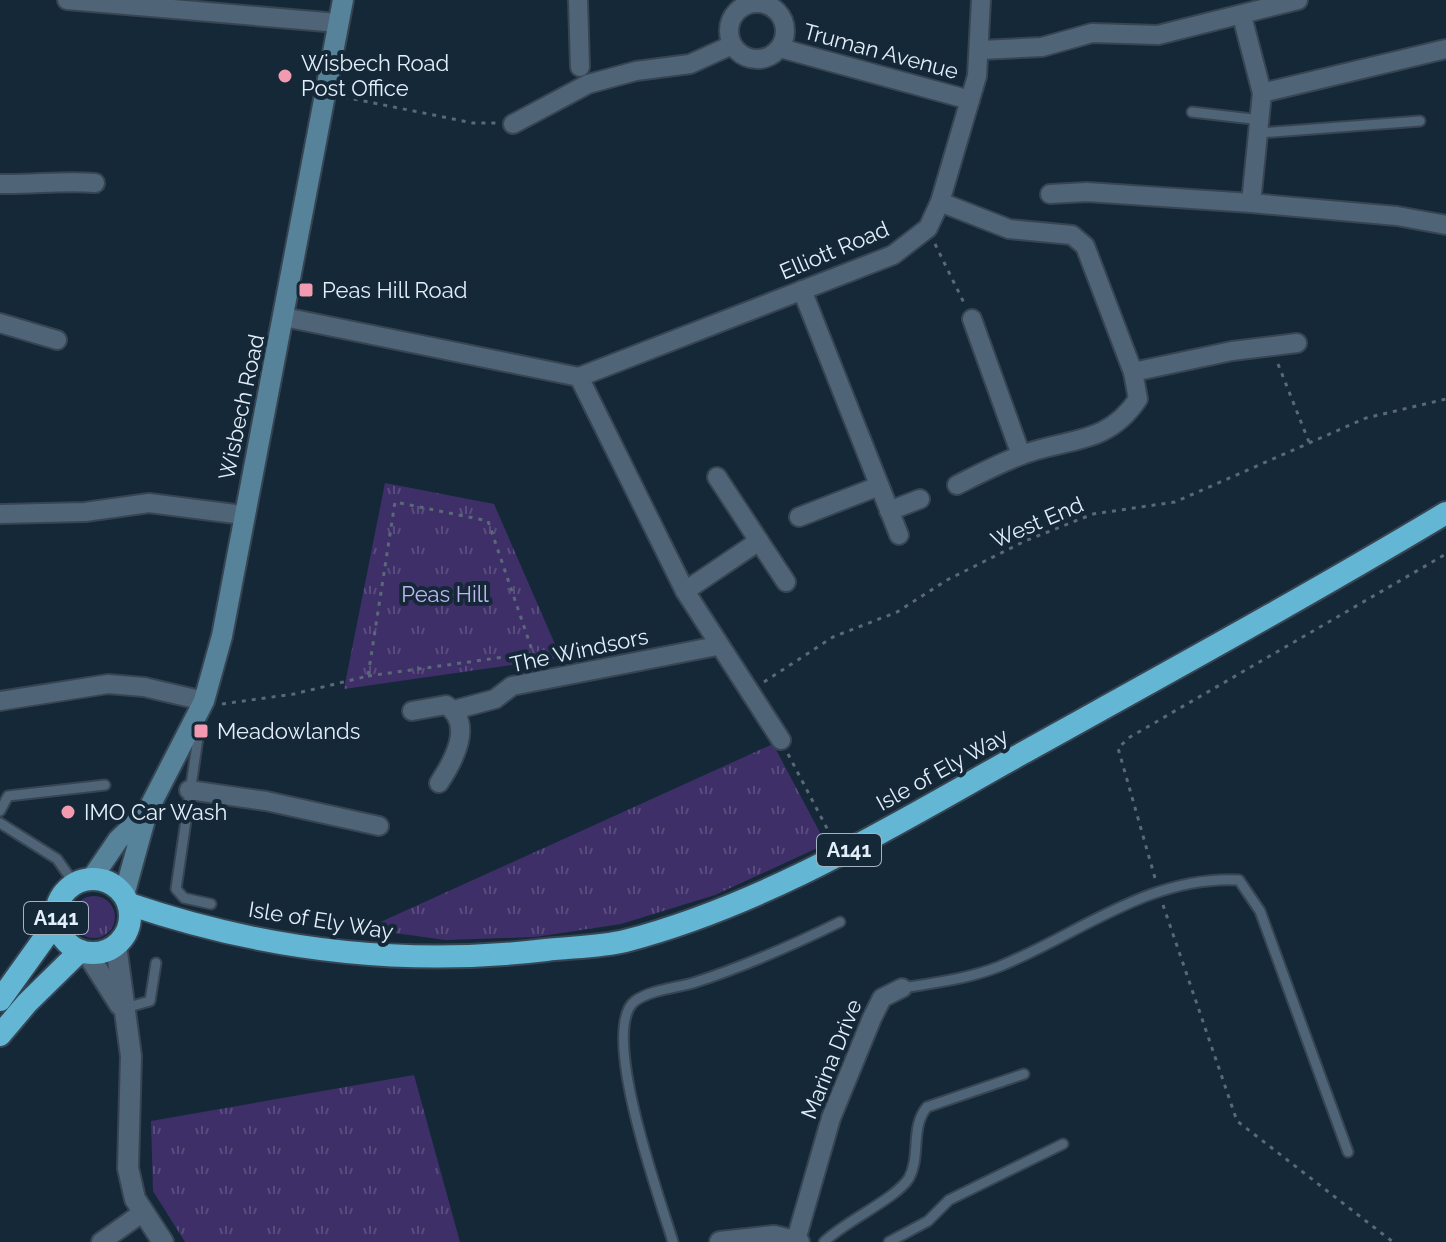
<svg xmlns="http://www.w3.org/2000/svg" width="1446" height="1242" font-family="Raleway,sans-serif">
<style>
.grass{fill:url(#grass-tufts)}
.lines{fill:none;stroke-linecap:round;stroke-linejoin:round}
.service-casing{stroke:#374553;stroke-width:13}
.minor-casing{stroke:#374553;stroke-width:22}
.tertiary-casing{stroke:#374553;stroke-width:24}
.secondary-casing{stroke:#374553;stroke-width:24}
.trunk-casing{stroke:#374553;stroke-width:26}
.path{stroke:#586977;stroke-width:3;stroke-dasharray:4 6;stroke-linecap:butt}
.service{stroke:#4f6476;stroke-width:9}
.minor{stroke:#4f6476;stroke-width:18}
.tertiary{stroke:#4f6476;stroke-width:20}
.secondary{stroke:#56839a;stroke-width:20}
.trunk{stroke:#63b7d5;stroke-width:22}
.poi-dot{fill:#f29aaf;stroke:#152838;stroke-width:3}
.labels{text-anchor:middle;stroke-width:8;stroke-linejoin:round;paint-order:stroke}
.shield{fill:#152838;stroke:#a4b3bf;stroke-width:2}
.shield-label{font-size:20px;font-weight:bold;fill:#e2eef9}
.street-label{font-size:22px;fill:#e2eef9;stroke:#152838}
.poi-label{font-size:22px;fill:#e2eef9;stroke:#152838;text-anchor:start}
.park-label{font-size:22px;fill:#c0b5f1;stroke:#152838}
</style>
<defs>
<pattern id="grass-tufts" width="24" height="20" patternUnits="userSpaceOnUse" patternTransform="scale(2)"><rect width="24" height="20" fill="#3e2f68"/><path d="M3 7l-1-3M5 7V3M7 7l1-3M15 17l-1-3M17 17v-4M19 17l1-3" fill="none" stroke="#5a4d7e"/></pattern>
</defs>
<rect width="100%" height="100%" fill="#152838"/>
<g class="grass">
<polygon points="385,483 494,504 561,658 344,689"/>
<polygon points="773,744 826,844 715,895 621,924 535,937 446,940 365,929"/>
<circle cx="94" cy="917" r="21"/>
<polygon points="414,1075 460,1242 185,1242 153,1191 151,1121"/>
</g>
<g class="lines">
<defs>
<g id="service">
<polyline points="1192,112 1261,120"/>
<polyline points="1260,133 1420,121"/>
<polyline points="200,724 176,889 184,898 211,904"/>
<polyline points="0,811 8,796 105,785"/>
<polyline points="0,823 57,859 74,883"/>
<path d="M 902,988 C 934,983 967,979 998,967 C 1078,935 1149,875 1239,880 L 1260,911 L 1348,1152"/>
<polyline points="125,1008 150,1001 156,963"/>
<path d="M 673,1242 C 661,1202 598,1029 635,1001 C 650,990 675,988 693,983 C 743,967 793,945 840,922"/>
<path d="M 824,1242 C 845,1221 896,1199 909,1178 C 921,1156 910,1127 927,1107 L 1024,1074"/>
<polyline points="889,1242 928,1221 949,1200 1063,1144"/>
</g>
<g id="minor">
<polyline points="67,0 338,23"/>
<polyline points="578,0 580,67"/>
<circle cx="757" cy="31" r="28"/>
<polyline points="1242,16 1262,93 1251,203"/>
<polyline points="780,48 970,100"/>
<polyline points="981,50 1042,47 1092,33 1158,35 1298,0"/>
<polyline points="1262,93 1446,49"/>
<polyline points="513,124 588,84 636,71 690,64 732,45"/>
<path d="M 0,184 C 32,185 63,180 95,183"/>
<polyline points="1050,194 1087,192 1251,203 1397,216 1446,225"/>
<polyline points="940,202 1009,229 1072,235 1085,246 1133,372 1232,351 1297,343"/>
<polyline points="802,290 899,535"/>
<polyline points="284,317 579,377 685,591 781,740"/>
<polyline points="972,319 1021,455"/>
<polyline points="0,323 57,340"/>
<polyline points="579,377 893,255 928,228 940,202 977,76 981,0"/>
<path d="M 957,485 C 977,475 998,464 1019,456 C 1066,437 1106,447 1138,399 L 1133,372"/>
<polyline points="889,511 920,499"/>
<polyline points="0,514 85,512 149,503 243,515"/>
<polyline points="799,517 879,486"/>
<polyline points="759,541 786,582"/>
<polyline points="685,591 759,541 717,477"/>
<polyline points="0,701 108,684 144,687 204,701"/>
<polyline points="454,710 495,699 512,686 717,646"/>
<path d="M 412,711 L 446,705 C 475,723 453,762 439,783"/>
<polyline points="189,790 266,801 379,826"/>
<polyline points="796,1240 831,1118 872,1018 882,998 902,988"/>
<polyline points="101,1242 142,1213"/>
</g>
<g id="tertiary">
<polyline points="116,945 131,1056 128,1168 135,1199 163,1242"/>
<polyline points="87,953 120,1005"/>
<polyline points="720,1242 774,1236 799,1242"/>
</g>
<g id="secondary">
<polyline points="92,878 118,840 144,815"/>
<polyline points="124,895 147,812 204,701 222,636 343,0"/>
</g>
<g id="trunk">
<circle cx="93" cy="916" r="37"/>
<path d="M 129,904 C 264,950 404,967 546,950 C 572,947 600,947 625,941 C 767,904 894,825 1021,754 C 1163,675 1306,597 1446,513"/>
<polyline points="0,1000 56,922"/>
<polyline points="0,1035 27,1003 80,951"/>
</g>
</defs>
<use href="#service" class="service-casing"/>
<use href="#minor" class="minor-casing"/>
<use href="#tertiary" class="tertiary-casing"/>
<use href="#secondary" class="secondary-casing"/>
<use href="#trunk" class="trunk-casing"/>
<g class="path">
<polyline points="344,97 473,123 498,123"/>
<polyline points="935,244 965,305"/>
<polyline points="1278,364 1309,442"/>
<polyline points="368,676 533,653 558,658"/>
<polyline points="764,682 833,637 897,612 947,580 1025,541 1093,514 1175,502 1366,418 1446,399"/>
<polyline points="222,704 294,694 368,676 395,502 488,521 533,653"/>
<polyline points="788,754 831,836"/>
<polyline points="1155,878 1118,748 1130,737 1446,554"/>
<polyline points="1163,905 1237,1121 1393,1242"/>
</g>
<use href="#service" class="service"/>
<use href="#minor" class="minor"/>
<use href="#tertiary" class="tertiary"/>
<use href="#secondary" class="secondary"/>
<use href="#trunk" class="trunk"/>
</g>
<g class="poi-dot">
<circle cx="285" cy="76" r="8"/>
<rect x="298" y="282" width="16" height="16" rx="4"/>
<rect x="193" y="723" width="16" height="16" rx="4"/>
<circle cx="68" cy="812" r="8"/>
</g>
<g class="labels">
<g class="shield">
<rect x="817" y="834" width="64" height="32" rx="6"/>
<rect x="24" y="902" width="64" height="32" rx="6"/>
</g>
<g class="shield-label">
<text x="849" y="857">A141</text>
<text x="56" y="925">A141</text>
</g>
<g class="street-label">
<text transform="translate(881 51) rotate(15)" y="8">Truman Avenue</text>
<text transform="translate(834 250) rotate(-23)" y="8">Elliott Road</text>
<text transform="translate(241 407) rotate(-78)" y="8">Wisbech Road</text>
<text transform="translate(1037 522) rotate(-23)" y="8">West End</text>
<text transform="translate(579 650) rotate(-12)" y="8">The Windsors</text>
<text transform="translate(942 769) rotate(-29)" y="8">Isle of Ely Way</text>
<text transform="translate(321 920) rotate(9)" y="8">Isle of Ely Way</text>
<text transform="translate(831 1059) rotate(-68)" y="8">Marina Drive</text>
</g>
<g class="poi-label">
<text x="301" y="71">Wisbech Road<tspan x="301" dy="25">Post Office</tspan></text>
<text x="322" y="298">Peas Hill Road</text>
<text x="217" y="739">Meadowlands</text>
<text x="84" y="820">IMO Car Wash</text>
</g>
<g class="park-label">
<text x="445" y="602">Peas Hill</text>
</g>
</g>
</svg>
